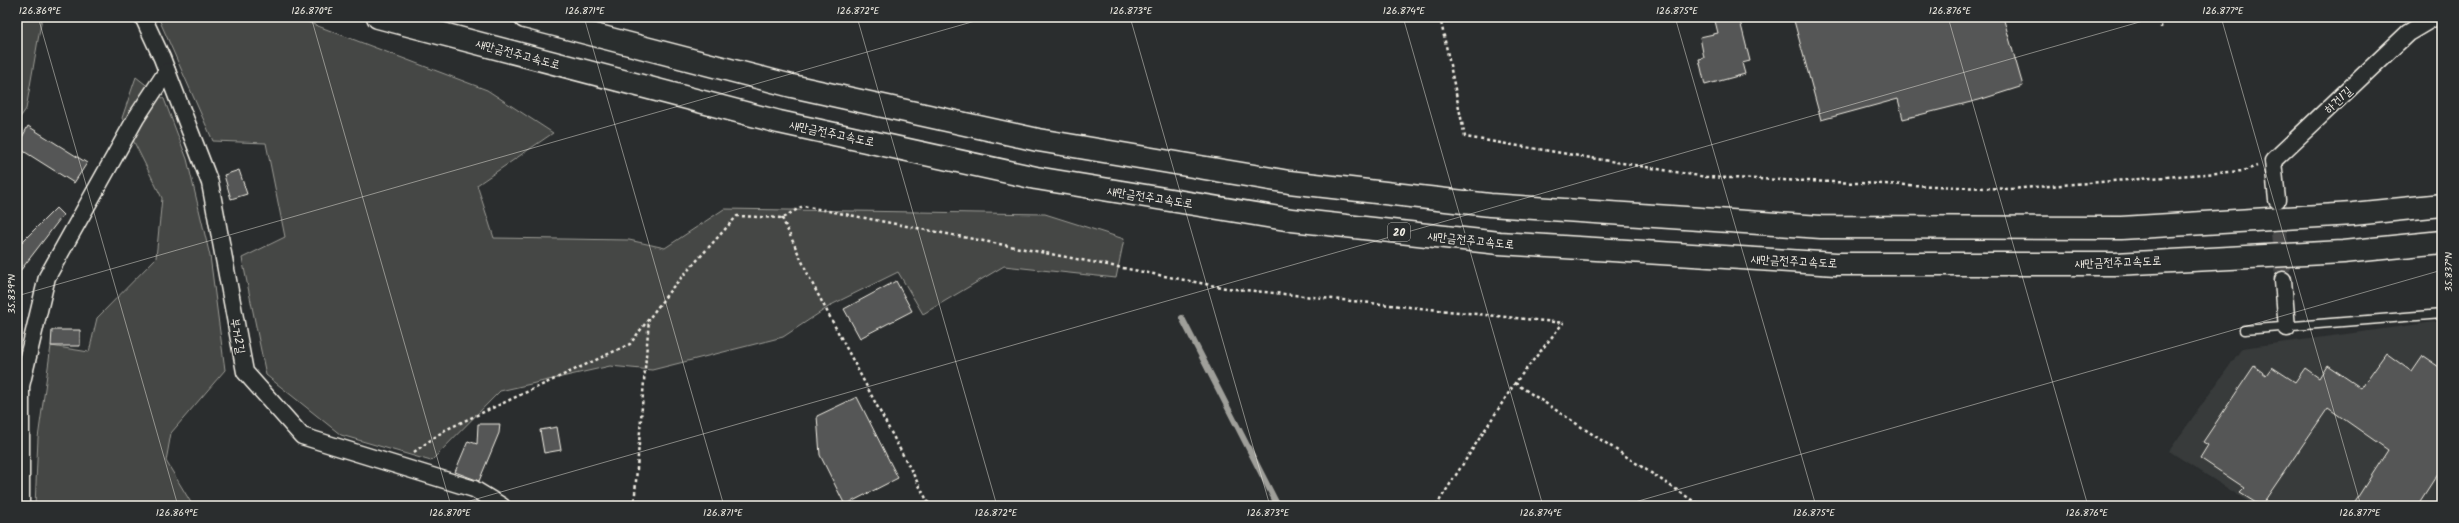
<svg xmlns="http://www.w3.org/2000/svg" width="2459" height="523" font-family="Kalam,'Poor Story',sans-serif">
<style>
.built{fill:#373a3a}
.green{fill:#444645;stroke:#9c9c96}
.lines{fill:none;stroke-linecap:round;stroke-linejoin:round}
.stream{stroke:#9f9f9a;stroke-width:6}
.building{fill:#555756;stroke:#f4f1e8}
.street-tunnel{stroke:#484a4a;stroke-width:16;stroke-dasharray:16 8;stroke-linecap:butt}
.lane-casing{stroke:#f4f1e8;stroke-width:11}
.street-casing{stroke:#f4f1e8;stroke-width:19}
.highway-casing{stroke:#f4f1e8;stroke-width:25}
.path{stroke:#f4f1e8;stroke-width:2.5;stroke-dasharray:3 3;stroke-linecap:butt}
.lane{stroke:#2a2d2e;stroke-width:8}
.street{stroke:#2a2d2e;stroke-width:16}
.highway{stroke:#2a2d2e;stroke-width:22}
.ticks{fill:none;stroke:#f4f1e8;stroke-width:1;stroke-opacity:0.45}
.labels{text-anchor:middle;stroke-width:3.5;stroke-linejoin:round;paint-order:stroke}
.shield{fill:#2a2d2e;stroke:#b7b6b0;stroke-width:1}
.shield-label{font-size:11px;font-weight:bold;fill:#f4f1e8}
.street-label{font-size:12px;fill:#f4f1e8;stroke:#2a2d2e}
.neatline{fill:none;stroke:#f4f1e8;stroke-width:1.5}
.ticks-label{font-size:10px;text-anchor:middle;fill:#f4f1e8}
</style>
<rect width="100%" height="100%" fill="#2a2d2e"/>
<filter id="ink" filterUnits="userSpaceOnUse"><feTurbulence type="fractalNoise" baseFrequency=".025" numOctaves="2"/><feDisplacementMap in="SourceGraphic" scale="8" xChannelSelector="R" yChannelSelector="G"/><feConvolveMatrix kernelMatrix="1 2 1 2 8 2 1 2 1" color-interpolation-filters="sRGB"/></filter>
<g filter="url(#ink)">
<polygon class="built" points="2442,321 2442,506 2255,506 2169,451 2242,348"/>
<g class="green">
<polygon points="17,17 42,17 26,109 17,122"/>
<polygon points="158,17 294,17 487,90 553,133 477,185 494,238 629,240 665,248 724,209 1045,214 1124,239 1116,278 1004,266 923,314 898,272 833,304 783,337 652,370 610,366 500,391 431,461 341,435 266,375 242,258 285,237 266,143 213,141"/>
<polygon points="136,77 164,99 187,159 210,256 225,370 171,433 166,461 193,506 35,506 38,438 51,346 89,352 97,318 156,258 162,198 122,118"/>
</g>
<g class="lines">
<polyline class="stream" points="1182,318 1278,506"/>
</g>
<g class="building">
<polygon points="1714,17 1739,17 1750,61 1742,63 1745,74 1705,85 1699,59 1704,58 1700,37 1718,33"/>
<polygon points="1793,17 2003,17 2023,86 1979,100 1903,119 1898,99 1821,120"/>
<polygon points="28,126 87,163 74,183 17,147"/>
<polygon points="239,170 247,194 231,199 224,175"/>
<polygon points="56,208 63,215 17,275 17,247"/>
<polygon points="896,281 912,311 860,338 844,309"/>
<polygon points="52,330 80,330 80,346 51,346"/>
<polygon points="2386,353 2412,372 2423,356 2442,369 2442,467 2417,506 2352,506 2388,450 2328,408 2261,506 2240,493 2245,488 2200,458 2208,445 2203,442 2254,366 2266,375 2272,367 2295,382 2305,368 2319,378 2327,365 2361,388"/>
<polygon points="857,397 898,478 845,505 820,455 817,416"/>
<polygon points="478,424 500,424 499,433 479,481 455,472 468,441 477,444"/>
<polygon points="557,427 561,450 544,453 540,430"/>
</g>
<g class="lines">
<polyline class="street-tunnel" points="2277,208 2283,280"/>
<defs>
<polyline id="lane" points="2244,330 2442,314"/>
<g id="street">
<polyline points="143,17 162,58 210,183 245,372 302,436 474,489 502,506"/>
<polyline points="2277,200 2273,161 2408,33 2435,17"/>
<polyline points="2283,280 2287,328"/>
<polyline points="21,506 21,386 47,277 136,118 167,71"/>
</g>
<g id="highway">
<polyline points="378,17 779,122 1036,178 1292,220 1499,243 1836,264 2115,264 2343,252 2442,242"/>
<polyline points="525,17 792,86 1038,140 1289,182 1490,205 1821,227 2121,228 2353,214 2442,205"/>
</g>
</defs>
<use href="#lane" class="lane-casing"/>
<use href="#street" class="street-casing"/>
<use href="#highway" class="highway-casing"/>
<g class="path">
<polyline points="1440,17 1465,137 1706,177 2010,189 2243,171 2257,166"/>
<polyline points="2161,28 2162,17"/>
<polyline points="782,218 812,283 930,506"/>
<polyline points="1515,383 1701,506"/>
<polyline points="414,452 445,430 630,344 672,288 737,216 782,218 803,206 1226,288 1564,323"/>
<polyline points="634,506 649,319"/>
<polyline points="1436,506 1515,383 1563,323"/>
</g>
<use href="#lane" class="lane"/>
<use href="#street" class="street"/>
<use href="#highway" class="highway"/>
</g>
</g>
<path class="ticks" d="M 38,17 L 178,506M 311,17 L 451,506M 584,17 L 724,506M 857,17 L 997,506M 1130,17 L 1270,506M 1403,17 L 1543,506M 1675,17 L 1816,506M 1948,17 L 2088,506M 2221,17 L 2361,506M 17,296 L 989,17M 452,506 L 2157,17M 1621,506 L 2442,270"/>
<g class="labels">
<rect class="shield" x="1388" y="223" width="22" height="18" rx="3"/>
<g class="shield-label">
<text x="1399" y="236">20</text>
</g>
<g class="street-label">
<text transform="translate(518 54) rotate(15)" y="4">새만금전주고속도로</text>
<text transform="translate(2338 100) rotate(-43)" y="4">하건1길</text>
<text transform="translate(832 133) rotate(12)" y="4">새만금전주고속도로</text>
<text transform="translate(1150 197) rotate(9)" y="4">새만금전주고속도로</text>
<text transform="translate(1471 240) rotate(6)" y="4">새만금전주고속도로</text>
<text transform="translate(1794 261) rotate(3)" y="4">새만금전주고속도로</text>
<text transform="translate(2118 262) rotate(-2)" y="4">새만금전주고속도로</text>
<text transform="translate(238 336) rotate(80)" y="4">부거2길</text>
</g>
</g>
<rect width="2459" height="523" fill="none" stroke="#2a2d2e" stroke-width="44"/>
<rect x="22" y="22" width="2415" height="479" class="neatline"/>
<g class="ticks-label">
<text x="40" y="14">126.869°E</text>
<text x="312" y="14">126.870°E</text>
<text x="585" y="14">126.871°E</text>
<text x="858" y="14">126.872°E</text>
<text x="1131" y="14">126.873°E</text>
<text x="1404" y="14">126.874°E</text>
<text x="1677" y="14">126.875°E</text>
<text x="1950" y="14">126.876°E</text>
<text x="2223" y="14">126.877°E</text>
<text transform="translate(2448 272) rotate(-90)" y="4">35.837°N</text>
<text transform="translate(11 294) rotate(-90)" y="4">35.839°N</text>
<text x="177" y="516">126.869°E</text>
<text x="450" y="516">126.870°E</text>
<text x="723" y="516">126.871°E</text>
<text x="996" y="516">126.872°E</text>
<text x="1268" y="516">126.873°E</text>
<text x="1541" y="516">126.874°E</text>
<text x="1814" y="516">126.875°E</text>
<text x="2087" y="516">126.876°E</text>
<text x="2360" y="516">126.877°E</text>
</g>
</svg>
